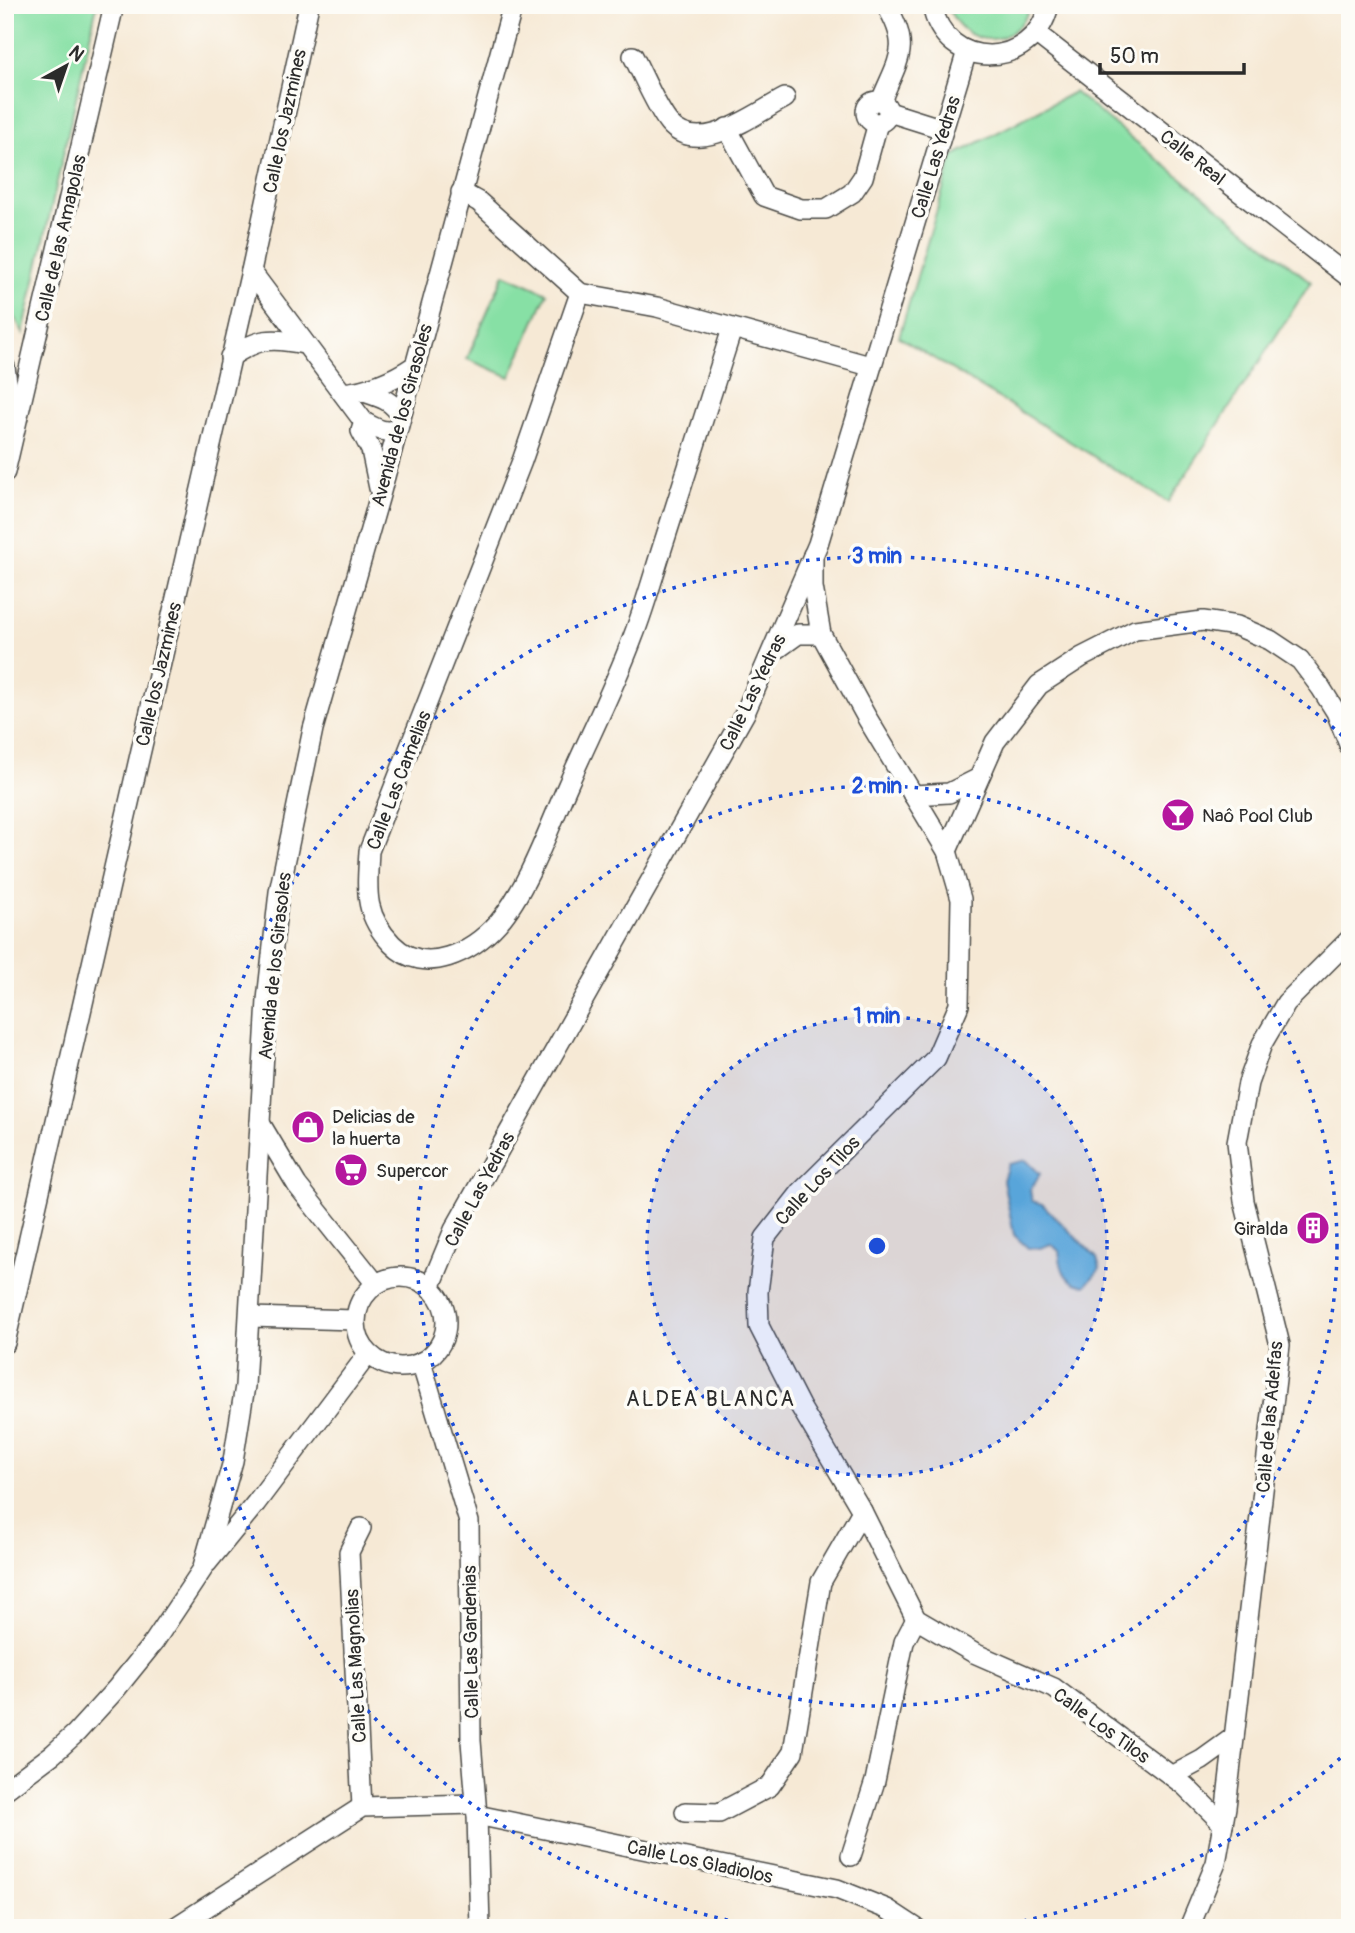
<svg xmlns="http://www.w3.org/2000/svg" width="1355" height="1933" font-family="Pangolin,sans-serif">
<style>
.green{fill:#87e0a5;stroke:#598668;stroke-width:2}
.water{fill:#60b2db;stroke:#466e83;stroke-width:2}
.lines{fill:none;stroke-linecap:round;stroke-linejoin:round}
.minor-casing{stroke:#494844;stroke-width:22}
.minor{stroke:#fff;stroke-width:19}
.ring{fill:none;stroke:#1d4ed8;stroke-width:3.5;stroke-dasharray:3.5 7}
.labels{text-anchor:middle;stroke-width:7;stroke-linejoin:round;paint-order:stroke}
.street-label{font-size:19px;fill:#2b2b2b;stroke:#fdfcf7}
.poi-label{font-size:19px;fill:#2b2b2b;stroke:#fdfcf7;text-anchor:start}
.neighbourhood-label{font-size:21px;letter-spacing:2px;fill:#2b2b2b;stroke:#fdfcf7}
.centre{fill:#1d4ed8;stroke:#fdfcf7;stroke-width:3.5}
.ring-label{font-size:21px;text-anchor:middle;font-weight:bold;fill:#1d4ed8;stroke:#fdfcf7;stroke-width:7;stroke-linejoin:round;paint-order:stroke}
</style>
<rect width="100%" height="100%" fill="#fdfcf7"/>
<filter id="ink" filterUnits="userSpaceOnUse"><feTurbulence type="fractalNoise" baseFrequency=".0143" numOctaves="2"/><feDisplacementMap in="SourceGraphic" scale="14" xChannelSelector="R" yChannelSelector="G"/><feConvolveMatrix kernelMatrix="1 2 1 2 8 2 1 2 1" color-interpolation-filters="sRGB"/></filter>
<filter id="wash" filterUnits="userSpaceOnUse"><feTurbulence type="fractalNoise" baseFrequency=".00686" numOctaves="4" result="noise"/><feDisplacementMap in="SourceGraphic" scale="28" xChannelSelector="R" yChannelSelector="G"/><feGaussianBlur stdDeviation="1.57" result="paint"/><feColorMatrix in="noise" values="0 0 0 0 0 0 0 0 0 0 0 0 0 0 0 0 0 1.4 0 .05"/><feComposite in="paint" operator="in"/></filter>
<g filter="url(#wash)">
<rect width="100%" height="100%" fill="#f6e9d5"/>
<g class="green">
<polygon points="5,5 97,5 23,333 5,299"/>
<path d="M 947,5 L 1031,5 C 1015,51 964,50 947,5 Z"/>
<polygon points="1256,5 1327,5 1250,12"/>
<polygon points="1074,92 1311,282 1168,502 899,337 953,156"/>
<polygon points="504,274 547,293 510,377 467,359"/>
</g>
<path class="water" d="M 1026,1160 L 1040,1174 L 1030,1190 L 1032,1201 L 1042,1204 L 1097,1258 L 1100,1269 L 1085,1286 C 1064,1282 1061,1270 1059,1251 L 1051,1244 L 1040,1248 L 1028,1248 L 1014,1235 L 1003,1180 L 1008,1164 Z"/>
</g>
<g filter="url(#ink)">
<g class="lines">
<defs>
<g id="minor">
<path d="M 932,5 C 944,72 1034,71 1049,5"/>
<polyline points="1037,34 1350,278"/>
<path d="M 633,56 C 642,73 657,109 669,123 C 699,158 754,114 785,98"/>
<circle cx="877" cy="112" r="11"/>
<path d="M 881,101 C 898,59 912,48 886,5"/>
<polyline points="889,112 943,129"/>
<polyline points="727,128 764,196 801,209 826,209 852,193 863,177 878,123"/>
<polyline points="461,192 479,202 580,293 657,307 870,366"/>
<path d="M 251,271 L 364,422 C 375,428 386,435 398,428"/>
<path d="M 580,293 L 522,461 L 369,851 C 367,890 363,914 392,944 C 425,978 473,951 498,923 C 527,890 549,828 567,787 C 589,737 614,688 633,637 C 646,604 655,569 666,536 C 688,467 710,398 732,329"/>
<path d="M 230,357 C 259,338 271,337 304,344"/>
<polyline points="5,367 12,422"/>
<path d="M 361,391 C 379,397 391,399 401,416"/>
<path d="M 343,393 C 369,390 392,381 414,366"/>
<polyline points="364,422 361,431 371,450 379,488"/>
<polyline points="5,472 114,5"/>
<polyline points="813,555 813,587 821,634 867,718 947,851 961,899 959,1005 936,1058 801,1192 765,1238 758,1292 759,1326 800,1406 862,1511 916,1619 974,1653 1054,1688 1185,1786 1223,1824"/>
<polyline points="773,652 798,634 821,634"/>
<polyline points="913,795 949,793 977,779"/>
<polyline points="947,851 995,742 1039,685 1082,657 1135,630 1203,621 1237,626 1270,640 1300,660 1321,688 1336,712 1350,747"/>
<polyline points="260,1123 297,1185 376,1284"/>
<circle cx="401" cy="1322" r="45"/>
<polyline points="430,1288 454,1230 745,713 818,544 967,51"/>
<polyline points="250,1317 355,1320"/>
<polyline points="5,1343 251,271 309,5"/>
<polyline points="421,1362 469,1522 471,1741 477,1815 480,1928"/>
<polyline points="361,1528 349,1552 362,1807"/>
<polyline points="207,1563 256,1503 368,1354"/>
<polyline points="1172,1776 1202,1760 1234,1737"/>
<polyline points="5,1790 53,1754 76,1733 116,1689 154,1642 202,1570 233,1461 245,1386 267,1000 279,892 313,729 380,495 513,5"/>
<polyline points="685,1812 719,1813 770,1786 793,1752 821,1582 862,1511"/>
<polyline points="477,1815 837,1889 887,1909 916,1928"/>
<polyline points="851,1856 875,1781 904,1642 916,1619"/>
<polyline points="174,1928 362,1807 475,1804"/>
<polyline points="1189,1928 1216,1863 1226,1807 1280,1345 1244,1201 1237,1142 1248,1083 1262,1044 1286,1003 1350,939"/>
</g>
</defs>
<use href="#minor" class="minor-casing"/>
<use href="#minor" class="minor"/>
</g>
</g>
<circle cx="877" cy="1246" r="230" fill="#1d4ed8" fill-opacity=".12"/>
<g class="ring">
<circle cx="877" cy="1246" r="230"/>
<circle cx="877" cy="1246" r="460"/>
<path d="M1348 1751A690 690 0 0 1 985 1928M769 1928A690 690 0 1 1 1348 741"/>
</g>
<defs>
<symbol id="bar-disc" viewBox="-11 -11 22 22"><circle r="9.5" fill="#b5179e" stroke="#fdfcf7"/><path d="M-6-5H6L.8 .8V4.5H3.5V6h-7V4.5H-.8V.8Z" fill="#fff"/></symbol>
<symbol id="shop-disc" viewBox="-11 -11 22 22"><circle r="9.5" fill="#b5179e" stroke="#fdfcf7"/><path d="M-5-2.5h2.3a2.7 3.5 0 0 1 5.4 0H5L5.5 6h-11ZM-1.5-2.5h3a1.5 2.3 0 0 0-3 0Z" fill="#fff"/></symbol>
<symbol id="supermarket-disc" viewBox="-11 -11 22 22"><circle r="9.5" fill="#b5179e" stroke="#fdfcf7"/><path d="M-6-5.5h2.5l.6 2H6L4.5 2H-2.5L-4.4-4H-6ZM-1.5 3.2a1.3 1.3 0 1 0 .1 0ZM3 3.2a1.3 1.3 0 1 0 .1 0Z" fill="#fff"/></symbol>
<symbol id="building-disc" viewBox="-11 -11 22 22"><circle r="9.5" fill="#b5179e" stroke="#fdfcf7"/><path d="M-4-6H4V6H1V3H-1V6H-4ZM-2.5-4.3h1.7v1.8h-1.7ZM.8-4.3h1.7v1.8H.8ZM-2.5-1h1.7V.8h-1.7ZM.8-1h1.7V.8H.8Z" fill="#fff"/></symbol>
</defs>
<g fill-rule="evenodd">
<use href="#bar-disc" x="1159" y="796" width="38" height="38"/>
<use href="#shop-disc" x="289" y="1108" width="38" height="38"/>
<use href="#supermarket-disc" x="332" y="1151" width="38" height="38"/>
<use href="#building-disc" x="1294" y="1209" width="38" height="38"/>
</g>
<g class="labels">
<g class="street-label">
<text transform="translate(284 121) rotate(-78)" y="7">Calle los Jazmines</text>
<text transform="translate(935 157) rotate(-73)" y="7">Calle Las Yedras</text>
<text transform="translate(1193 157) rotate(38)" y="7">Calle Real</text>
<text transform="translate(60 238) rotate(-77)" y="7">Calle de las Amapolas</text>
<text transform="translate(401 415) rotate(-75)" y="7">Avenida de los Girasoles</text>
<text transform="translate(158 674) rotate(-77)" y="7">Calle los Jazmines</text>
<text transform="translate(752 692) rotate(-64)" y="7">Calle Las Yedras</text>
<text transform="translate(398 780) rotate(-69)" y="7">Calle Las Camelias</text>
<text transform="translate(274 966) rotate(-84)" y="7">Avenida de los Girasoles</text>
<text transform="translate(817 1180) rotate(-47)" y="7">Calle Los Tilos</text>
<text transform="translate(479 1189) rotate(-62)" y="7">Calle Las Yedras</text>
<text transform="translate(1269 1417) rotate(-85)" y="7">Calle de las Adelfas</text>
<text transform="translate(470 1642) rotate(-91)" y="7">Calle Las Gardenias</text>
<text transform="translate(355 1666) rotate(-93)" y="7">Calle Las Magnolias</text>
<text transform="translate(1102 1725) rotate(36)" y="7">Calle Los Tilos</text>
<text transform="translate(700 1861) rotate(12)" y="7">Calle Los Gladiolos</text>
</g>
<g class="poi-label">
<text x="1202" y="822">Naô Pool Club</text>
<text x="332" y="1123">Delicias de<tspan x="332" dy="22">la huerta</tspan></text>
<text x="376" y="1177">Supercor</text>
<text x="1288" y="1235" text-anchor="end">Giralda</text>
</g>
<g class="neighbourhood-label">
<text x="711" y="1406">ALDEA BLANCA</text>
</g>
</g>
<circle cx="877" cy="1246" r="10" class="centre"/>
<g class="ring-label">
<text x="877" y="563">3 min</text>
<text x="877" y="793">2 min</text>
<text x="877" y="1023">1 min</text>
</g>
<rect width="1355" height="1933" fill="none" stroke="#fdfcf7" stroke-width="28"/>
<g transform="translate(66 66) rotate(40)" stroke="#fdfcf7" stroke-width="5" paint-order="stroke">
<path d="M0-5L12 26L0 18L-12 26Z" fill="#2b2b2b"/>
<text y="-10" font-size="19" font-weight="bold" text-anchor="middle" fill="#2b2b2b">N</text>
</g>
<path d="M1100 63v10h144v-10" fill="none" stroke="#2b2b2b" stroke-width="3.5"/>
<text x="1110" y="63" font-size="21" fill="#2b2b2b" stroke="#fdfcf7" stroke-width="5" paint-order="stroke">50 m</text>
</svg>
